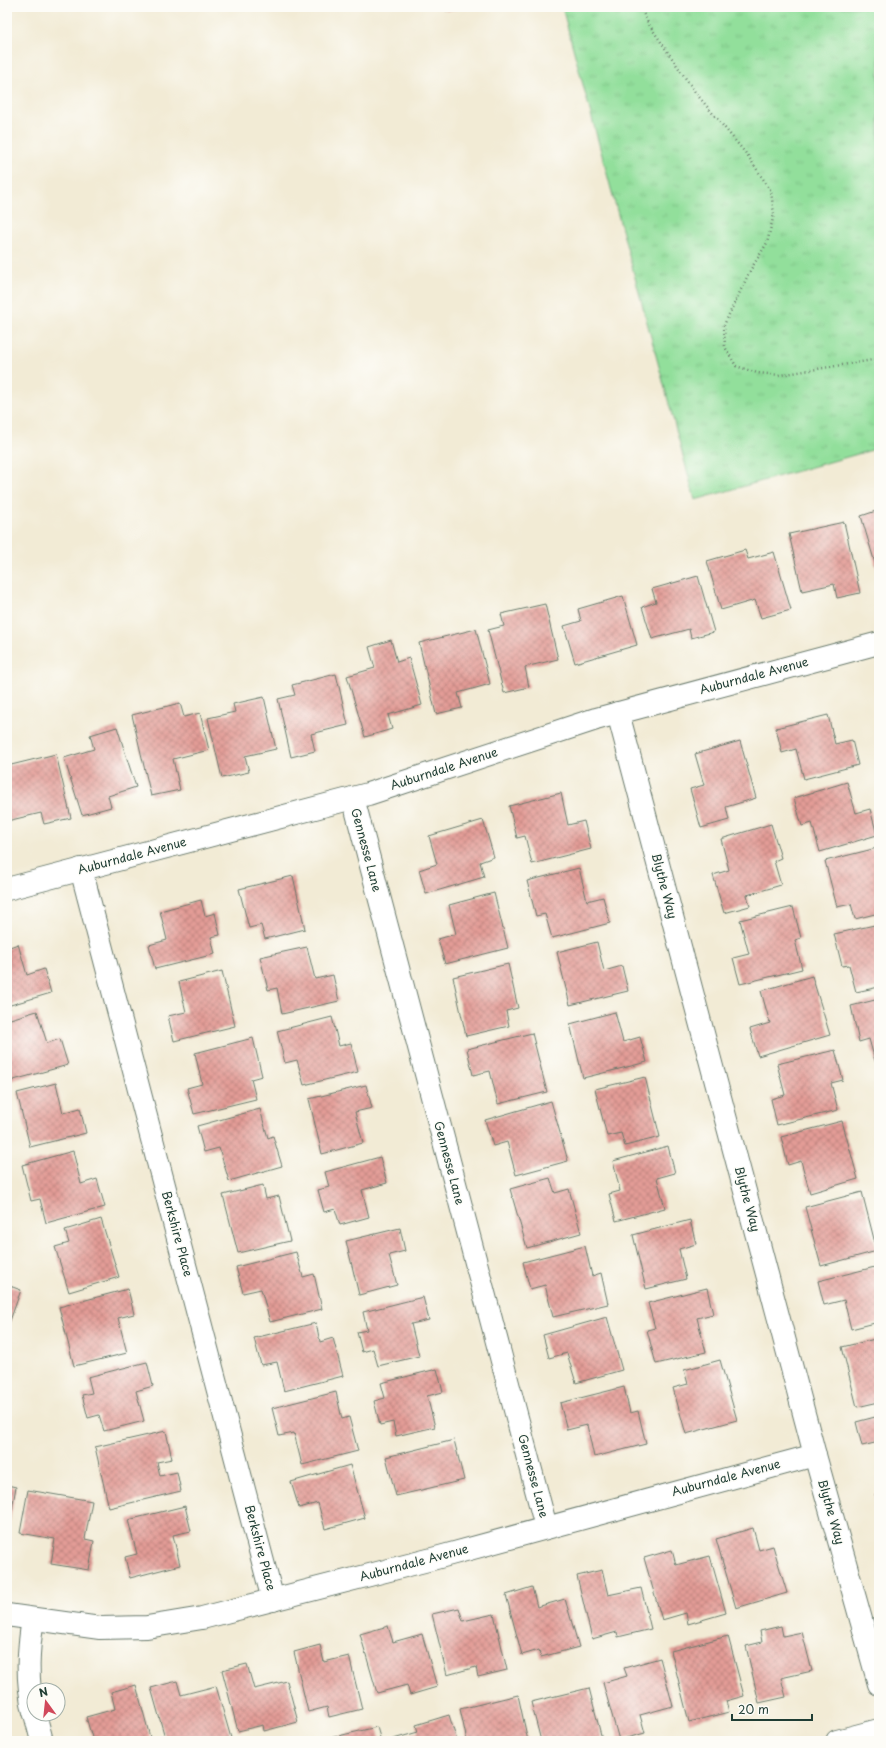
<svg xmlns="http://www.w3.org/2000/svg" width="886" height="1748" font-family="'Playpen Sans',sans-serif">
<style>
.grass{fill:url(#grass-tufts);stroke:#588e68}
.building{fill:url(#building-cross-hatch)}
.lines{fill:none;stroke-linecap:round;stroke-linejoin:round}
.street-casing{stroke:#697a6c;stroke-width:24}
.path{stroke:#697a6c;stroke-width:2.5;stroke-dasharray:1 3;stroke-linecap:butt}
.street{stroke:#fff;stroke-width:22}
.labels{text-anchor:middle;stroke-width:3;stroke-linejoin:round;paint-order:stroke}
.street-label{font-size:12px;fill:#1f3d34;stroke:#fdfcf7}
</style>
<defs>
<pattern id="grass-tufts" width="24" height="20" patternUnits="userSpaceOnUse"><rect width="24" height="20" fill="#92df9b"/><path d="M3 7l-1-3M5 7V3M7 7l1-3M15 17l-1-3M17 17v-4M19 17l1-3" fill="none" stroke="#7dc086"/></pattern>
<pattern id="building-cross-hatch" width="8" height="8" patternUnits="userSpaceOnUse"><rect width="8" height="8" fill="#e39c96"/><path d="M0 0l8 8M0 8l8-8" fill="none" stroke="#b7807b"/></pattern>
</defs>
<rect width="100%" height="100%" fill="#fdfcf7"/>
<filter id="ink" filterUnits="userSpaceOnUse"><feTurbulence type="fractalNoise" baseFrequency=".025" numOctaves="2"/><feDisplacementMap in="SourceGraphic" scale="8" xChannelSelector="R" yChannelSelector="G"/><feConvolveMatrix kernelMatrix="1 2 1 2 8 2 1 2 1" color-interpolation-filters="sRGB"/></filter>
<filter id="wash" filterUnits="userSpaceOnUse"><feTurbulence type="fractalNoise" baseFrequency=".012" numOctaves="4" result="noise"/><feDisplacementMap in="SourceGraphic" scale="16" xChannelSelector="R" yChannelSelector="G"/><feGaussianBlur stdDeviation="0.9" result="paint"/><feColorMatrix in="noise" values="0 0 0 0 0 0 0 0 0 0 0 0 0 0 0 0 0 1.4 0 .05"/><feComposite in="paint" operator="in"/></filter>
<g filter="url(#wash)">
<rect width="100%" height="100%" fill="#f2ebd5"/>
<polygon class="grass" points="562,7 879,7 879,448 695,500"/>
<g id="blocks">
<g class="building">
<polygon points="445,7 462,7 462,8 446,11"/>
<polygon points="879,510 879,569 877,570 861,516"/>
<polygon points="844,522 860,593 837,598 834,584 802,591 789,534"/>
<polygon points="745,550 748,559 774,552 791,610 761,618 755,600 721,610 707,561"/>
<polygon points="698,576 714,632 691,638 689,629 652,639 642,607 656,602 652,589"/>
<polygon points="623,596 637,645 575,663 564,626 581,621 578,609"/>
<polygon points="545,604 558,659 525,667 529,687 504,693 488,630 504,626 501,614"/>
<polygon points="476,629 490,684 458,693 462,708 436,714 419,643"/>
<polygon points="391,640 397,662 409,658 422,705 388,715 392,729 365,737 347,676 375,668 369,647"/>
<polygon points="336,674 348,725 311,734 315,751 291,757 278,699 295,695 292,685"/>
<polygon points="264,697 276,749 245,756 249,772 222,778 208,718 235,712 233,704"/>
<polygon points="180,703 184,717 200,713 209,750 173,759 180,790 151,796 132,715"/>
<polygon points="828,715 835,744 852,740 858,765 804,779 796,749 782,753 776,728"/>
<polygon points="117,727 136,787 108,796 111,807 82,815 64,758 94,749 90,735"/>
<polygon points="740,741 756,798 726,807 729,820 701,828 690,789 704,785 695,754"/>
<polygon points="56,754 71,818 44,824 41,813 7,821 7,766"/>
<polygon points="847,782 856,813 870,809 877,835 820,852 812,823 802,826 794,798"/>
<polygon points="561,793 568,825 584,821 591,849 532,864 525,836 517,838 509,806"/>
<polygon points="483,820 494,857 480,862 484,877 426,894 419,870 437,864 429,836"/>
<polygon points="771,824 781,858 774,861 781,885 747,895 750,906 724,913 713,875 729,870 721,839"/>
<polygon points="877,848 879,857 879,913 855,919 851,904 837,907 825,861"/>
<polygon points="579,868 587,901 603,897 610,923 552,938 545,914 536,916 527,881"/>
<polygon points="293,876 305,929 265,939 261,925 249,928 239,889"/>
<polygon points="494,893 508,948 445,964 438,939 456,934 449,905"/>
<polygon points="201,900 205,916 215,913 220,935 211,937 215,954 155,969 149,945 167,940 160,911"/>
<polygon points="793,907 801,938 795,940 802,969 740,984 733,958 749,954 740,920"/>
<polygon points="879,924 879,987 856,992 849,965 842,966 834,934"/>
<polygon points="597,942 604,971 622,966 628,991 570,1005 557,952"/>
<polygon points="18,944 27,975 44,969 51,993 7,1006 7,948"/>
<polygon points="307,947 315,979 333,975 339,1001 282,1014 277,988 268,990 260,957"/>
<polygon points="508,964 518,1008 506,1011 509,1026 466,1036 453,977"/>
<polygon points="222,971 235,1026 174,1041 168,1016 186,1012 179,982"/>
<polygon points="812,976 830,1035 758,1056 750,1029 770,1023 761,991"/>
<polygon points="879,999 879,1063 876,1064 869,1039 859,1042 851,1006"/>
<polygon points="37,1011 47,1043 60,1039 68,1065 10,1081 7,1070 7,1020"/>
<polygon points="615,1012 623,1042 640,1037 647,1062 583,1078 570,1024"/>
<polygon points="332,1017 339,1046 351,1043 358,1072 304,1085 297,1060 285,1063 277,1031"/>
<polygon points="532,1033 547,1092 498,1104 490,1071 473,1075 467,1049"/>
<polygon points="253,1038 262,1076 251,1079 256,1099 194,1114 187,1088 202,1084 195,1053"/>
<polygon points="835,1050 843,1080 831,1083 838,1110 777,1125 771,1099 785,1095 777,1064"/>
<polygon points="645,1077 660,1137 625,1146 621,1133 607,1136 595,1089"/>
<polygon points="56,1083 63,1113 80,1108 86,1133 30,1147 17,1093"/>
<polygon points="366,1085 372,1108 355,1112 363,1143 322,1154 309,1099"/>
<polygon points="879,1094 879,1109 875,1096"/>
<polygon points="551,1101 568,1161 516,1175 507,1142 493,1146 485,1120"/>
<polygon points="260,1109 268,1138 273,1136 282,1166 229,1181 219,1148 204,1152 197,1126"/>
<polygon points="842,1121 858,1179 810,1193 801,1161 788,1165 781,1137"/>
<polygon points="668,1146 675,1173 657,1178 665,1208 616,1221 609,1194 620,1191 613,1161"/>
<polygon points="73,1151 81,1184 97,1179 105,1207 46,1223 40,1199 31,1201 22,1165"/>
<polygon points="380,1157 387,1183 362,1190 369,1217 340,1225 335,1209 324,1212 318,1190 329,1187 325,1172"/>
<polygon points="550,1178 555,1193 569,1189 581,1233 527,1248 510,1189"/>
<polygon points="263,1185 266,1199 279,1196 290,1241 238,1253 223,1195"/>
<polygon points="862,1192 877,1251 821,1266 805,1207"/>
<polygon points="101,1219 119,1277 69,1292 55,1247 69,1243 65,1230"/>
<polygon points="690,1220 696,1244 679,1249 686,1279 646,1289 633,1235"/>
<polygon points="400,1228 405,1251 389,1255 397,1285 359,1295 346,1241"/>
<polygon points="585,1246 592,1276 601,1273 608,1304 553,1317 545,1285 530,1289 523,1262"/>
<polygon points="296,1252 303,1277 314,1274 322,1309 270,1322 261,1289 243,1293 236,1267"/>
<polygon points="879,1266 879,1322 851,1329 844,1300 824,1305 818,1281"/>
<polygon points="7,1285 21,1290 7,1329"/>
<polygon points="707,1288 713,1314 697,1318 706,1352 656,1364 647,1330 655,1328 648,1303"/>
<polygon points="128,1289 134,1314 118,1318 127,1353 74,1366 59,1307"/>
<polygon points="423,1297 429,1320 411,1324 419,1356 378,1366 373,1349 362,1352 357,1332 367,1330 363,1312"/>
<polygon points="607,1317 622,1370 576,1383 567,1353 549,1358 543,1335"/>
<polygon points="316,1323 320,1342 333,1338 343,1376 284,1391 277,1362 261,1365 254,1338"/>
<polygon points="879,1338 879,1402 857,1407 842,1347"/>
<polygon points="720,1360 737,1420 686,1434 673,1388 688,1384 684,1370"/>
<polygon points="147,1362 153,1386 136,1391 144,1421 104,1431 99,1415 88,1418 82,1395 92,1393 88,1377"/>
<polygon points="437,1369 443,1392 427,1396 435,1427 396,1436 393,1422 380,1425 374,1401 385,1398 381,1383"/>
<polygon points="624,1387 630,1413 638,1411 646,1444 594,1457 587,1425 567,1430 560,1403"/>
<polygon points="336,1392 342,1419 349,1417 358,1451 302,1465 294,1433 279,1436 272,1408"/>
<polygon points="879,1416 879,1442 862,1446 856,1422"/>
<polygon points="166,1431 172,1459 157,1462 160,1476 177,1472 181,1491 109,1508 95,1447"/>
<polygon points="454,1440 464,1480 396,1496 386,1457"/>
<polygon points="350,1465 365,1518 325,1529 318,1503 299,1508 291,1482"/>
<polygon points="7,1485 16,1487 8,1531 7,1531"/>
<polygon points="28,1490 92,1501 85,1539 94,1541 89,1570 51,1564 55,1539 20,1533"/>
<polygon points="879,1493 879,1506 878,1506 875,1494"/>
<polygon points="185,1506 191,1531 173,1535 180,1565 130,1578 125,1557 137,1554 128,1520"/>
<polygon points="753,1528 759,1550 773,1546 787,1593 736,1608 716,1539"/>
<polygon points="672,1550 676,1565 710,1556 726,1613 688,1624 686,1613 662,1620 644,1558"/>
<polygon points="602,1570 608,1595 641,1588 651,1629 618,1637 617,1632 592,1639 577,1576"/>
<polygon points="532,1587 537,1607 565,1599 579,1647 541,1657 539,1650 522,1655 506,1595"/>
<polygon points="459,1608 463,1621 494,1614 507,1670 478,1677 476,1667 447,1675 432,1614"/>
<polygon points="388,1626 393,1642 422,1634 437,1687 410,1695 407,1685 377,1693 360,1634"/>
<polygon points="781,1626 783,1636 802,1632 812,1671 781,1678 786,1697 759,1703 746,1646 762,1642 760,1631"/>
<polygon points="728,1636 744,1696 726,1701 729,1712 689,1722 671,1651"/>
<polygon points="320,1645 324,1662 349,1656 362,1709 329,1717 327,1707 308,1712 294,1652"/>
<polygon points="660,1658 673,1706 640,1715 645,1733 619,1740 603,1683 627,1676 624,1668"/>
<polygon points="247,1664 254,1689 287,1681 298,1722 264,1731 263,1725 238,1731 222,1670"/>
<polygon points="177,1681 181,1695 216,1686 231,1738 219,1741 166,1741 151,1688"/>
<polygon points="136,1685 151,1741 93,1741 86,1717 115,1709 111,1692"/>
<polygon points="589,1688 602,1739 595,1741 541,1741 531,1702"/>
<polygon points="518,1695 528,1741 467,1741 460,1709"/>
<polygon points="449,1715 457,1741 391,1741 390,1740 418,1732 416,1725"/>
<polygon points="377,1727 381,1741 321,1741 321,1740"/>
</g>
</g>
</g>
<g filter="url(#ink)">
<use href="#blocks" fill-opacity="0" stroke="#697a6c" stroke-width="1"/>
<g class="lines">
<defs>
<g id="street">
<polyline points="618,713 815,1455 879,1684"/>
<polyline points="353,798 546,1527"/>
<polyline points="81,869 273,1600"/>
<polyline points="7,889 368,794 596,719 879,643"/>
<polyline points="7,1615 100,1628 147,1627 202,1618 436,1558 815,1455"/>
<path d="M 33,1619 C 28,1650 26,1680 34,1712"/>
<polyline points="35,1714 42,1741"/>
<polyline points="837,1741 879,1730"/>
</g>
</defs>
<use href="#street" class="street-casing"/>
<polyline class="path" points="640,7 648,23 695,92 748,156 771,191 774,214 767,243 751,269 724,325 725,347 736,366 757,373 780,375 879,359"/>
<use href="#street" class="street"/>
</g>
</g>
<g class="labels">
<g class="street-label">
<text transform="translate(754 676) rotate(-15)" y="4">Auburndale Avenue</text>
<text transform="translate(444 769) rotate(-18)" y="4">Auburndale Avenue</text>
<text transform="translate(366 850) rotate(75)" y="4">Gennesse Lane</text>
<text transform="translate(132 856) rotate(-15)" y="4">Auburndale Avenue</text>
<text transform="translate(664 886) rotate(75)" y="4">Blythe Way</text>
<text transform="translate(449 1163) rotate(75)" y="4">Gennesse Lane</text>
<text transform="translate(747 1199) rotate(75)" y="4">Blythe Way</text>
<text transform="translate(177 1234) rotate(75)" y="4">Berkshire Place</text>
<text transform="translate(533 1476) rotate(75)" y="4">Gennesse Lane</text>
<text transform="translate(726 1478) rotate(-15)" y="4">Auburndale Avenue</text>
<text transform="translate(831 1512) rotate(74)" y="4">Blythe Way</text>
<text transform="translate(260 1548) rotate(75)" y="4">Berkshire Place</text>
<text transform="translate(414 1563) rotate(-15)" y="4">Auburndale Avenue</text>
</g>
</g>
<rect width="886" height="1748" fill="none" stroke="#fdfcf7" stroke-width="24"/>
<g transform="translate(46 1702) rotate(345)"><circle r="19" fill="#fdfcf7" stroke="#a4b0a9"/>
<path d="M0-3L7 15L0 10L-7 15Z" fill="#d1495b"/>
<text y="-6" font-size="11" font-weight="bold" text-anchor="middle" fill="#1f3d34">N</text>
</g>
<path d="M732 1714v6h80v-6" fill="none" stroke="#1f3d34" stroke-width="2"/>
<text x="738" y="1714" font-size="12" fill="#1f3d34" stroke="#fdfcf7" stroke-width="3" paint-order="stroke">20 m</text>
</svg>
